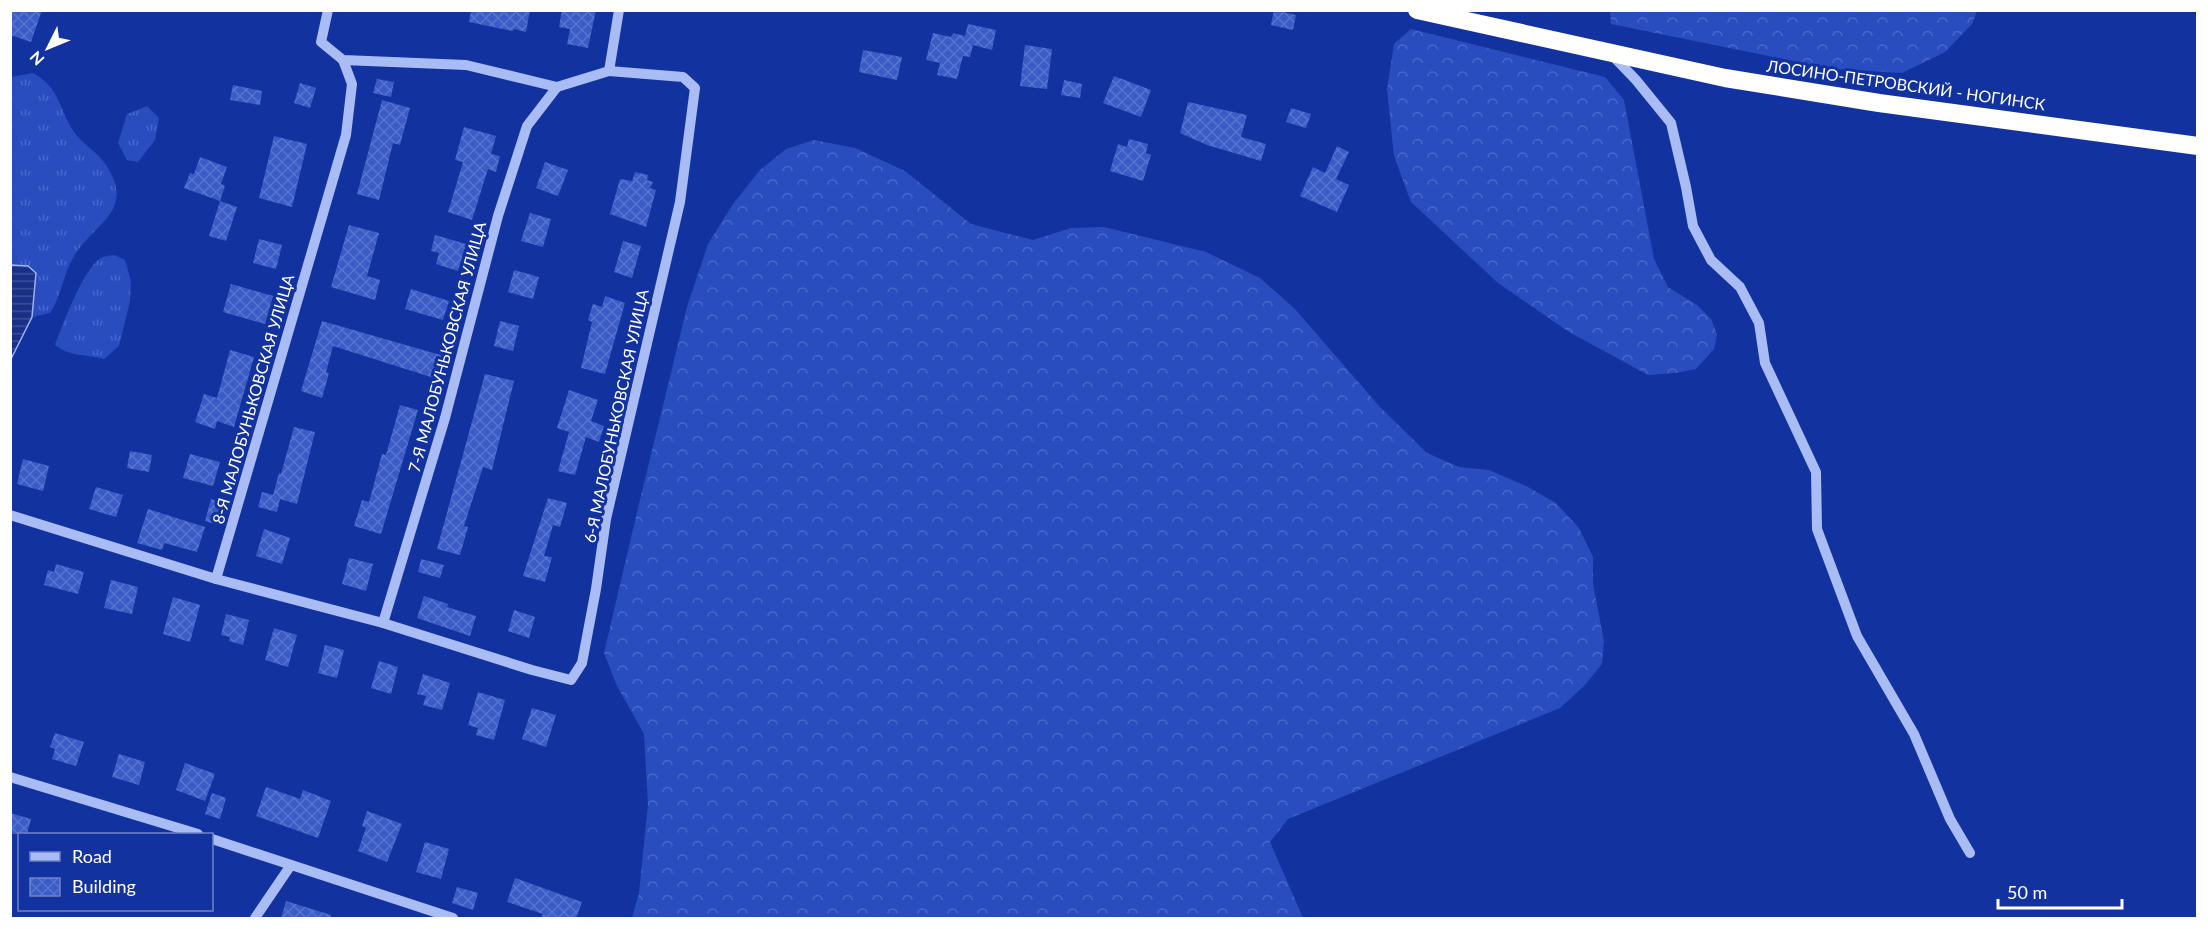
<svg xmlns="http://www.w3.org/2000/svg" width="2208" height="929" font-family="Lato,sans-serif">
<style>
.grass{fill:url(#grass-tufts)}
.forest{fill:url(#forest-crowns)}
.water{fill:url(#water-rules);stroke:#9cb3f8;stroke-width:1.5}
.building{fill:url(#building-cross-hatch)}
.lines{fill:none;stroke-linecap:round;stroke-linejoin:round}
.minor{stroke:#aabcf5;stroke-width:10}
.highway{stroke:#fff;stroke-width:18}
.labels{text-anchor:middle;stroke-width:6;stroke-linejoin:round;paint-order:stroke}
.street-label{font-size:16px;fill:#fff;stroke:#1232a0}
</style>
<defs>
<pattern id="grass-tufts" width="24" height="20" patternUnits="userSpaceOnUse" patternTransform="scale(1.5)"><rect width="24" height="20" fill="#294dbf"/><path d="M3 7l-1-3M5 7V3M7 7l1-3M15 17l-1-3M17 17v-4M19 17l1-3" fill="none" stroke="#4968c9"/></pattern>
<pattern id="forest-crowns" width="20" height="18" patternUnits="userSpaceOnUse" patternTransform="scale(1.5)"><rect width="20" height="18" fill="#294dbf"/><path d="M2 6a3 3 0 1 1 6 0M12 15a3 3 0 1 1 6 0" fill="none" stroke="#4968c9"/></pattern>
<pattern id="water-rules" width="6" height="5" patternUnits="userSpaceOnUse" patternTransform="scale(1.5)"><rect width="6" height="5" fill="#193086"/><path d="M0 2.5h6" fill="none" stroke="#3c4f98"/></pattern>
<pattern id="building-cross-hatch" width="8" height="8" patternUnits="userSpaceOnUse" patternTransform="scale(1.5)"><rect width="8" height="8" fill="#3b5bc7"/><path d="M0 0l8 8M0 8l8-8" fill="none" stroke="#5874cf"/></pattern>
</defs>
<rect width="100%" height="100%" fill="#1232a0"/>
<g class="grass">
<path d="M 33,73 C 61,89 58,108 74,132 C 83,145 98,152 106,165 C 137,213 92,223 73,258 C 63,275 61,297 50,313 L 32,317 L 36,285 L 18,265 L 11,265 L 11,77 Z"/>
<polygon points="147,106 159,118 155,140 138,162 127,160 118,143 127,114"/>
<path d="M 114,255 L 125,260 L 131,281 L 130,301 L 119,346 L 104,359 C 86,354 70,357 55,345 C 63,324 83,269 101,258 C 104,256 110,256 114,255 Z"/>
</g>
<g class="forest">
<polygon points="1610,11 1610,10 1977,11 1972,24 1945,52 1902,73 1833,69 1611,24"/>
<polygon points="1411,29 1605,77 1624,100 1654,259 1668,287 1697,305 1711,319 1717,334 1714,349 1696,369 1676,373 1648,375 1569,332 1498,283 1411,202 1394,156 1387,89 1394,44"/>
<polygon points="814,140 855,148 905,171 971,224 1033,240 1071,228 1104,227 1206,252 1260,278 1295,309 1379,406 1427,453 1459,467 1489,470 1526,486 1556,503 1579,528 1593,557 1593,584 1604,641 1602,664 1584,686 1560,708 1288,819 1270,842 1303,918 632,918 639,893 648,804 644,734 617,686 604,653 638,508 687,307 708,244 733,204 760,170 786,149"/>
</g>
<polygon class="water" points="11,265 28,266 36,273 32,317 11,359"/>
<g class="building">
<polygon points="10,10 42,10 31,42 10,35"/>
<polygon points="471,10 530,10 526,32 514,29 513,31 469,22"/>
<polygon points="562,10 596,10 588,48 567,44 570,29 559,27"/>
<polygon points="1274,10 1296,15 1293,30 1271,25"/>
<polygon points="968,24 996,30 992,50 973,45 970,57 963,56 957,79 937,75 940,63 926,60 933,33 951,37 953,33 965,36"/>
<polygon points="1025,45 1052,49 1047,89 1020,86"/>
<polygon points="863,50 902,57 897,80 859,72"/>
<polygon points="1114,76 1151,90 1141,117 1103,103"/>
<polygon points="377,79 394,82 391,97 373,93"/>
<polygon points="1064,80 1082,84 1080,98 1061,95"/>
<polygon points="300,83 316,88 310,108 294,103"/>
<polygon points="233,85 262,91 260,105 230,100"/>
<polygon points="382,100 410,108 400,145 393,143 379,200 357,194"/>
<polygon points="1188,102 1247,115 1241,137 1266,144 1261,161 1207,145 1180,133"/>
<polygon points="1291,108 1311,114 1306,128 1286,122"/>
<polygon points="464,127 496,136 491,154 500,156 496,172 488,169 472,220 448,212 463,162 455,160"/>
<polygon points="274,136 307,144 292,207 259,198"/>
<polygon points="1129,139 1148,144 1146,153 1151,155 1143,181 1110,171 1118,144 1127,147"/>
<polygon points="1337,146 1349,152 1336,179 1349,185 1337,212 1300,196 1313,167 1325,173"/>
<polygon points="200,157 227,167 221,184 225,186 220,201 184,188 190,173 194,174"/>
<polygon points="545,162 568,170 558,196 536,188"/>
<polygon points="635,172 648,175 647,180 653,182 650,188 656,190 646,227 610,214 620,179 632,181"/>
<polygon points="220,201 237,207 226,241 209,236"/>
<polygon points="530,213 551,219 543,247 521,241"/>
<polygon points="349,225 379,233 367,276 380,280 375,300 331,287"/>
<polygon points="435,235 466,244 458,271 436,264 439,253 431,251"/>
<polygon points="259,239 282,245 276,269 253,263"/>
<polygon points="623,241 641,246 632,278 614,272"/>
<polygon points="514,270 539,277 533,299 508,292"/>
<polygon points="231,284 273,296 265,324 223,312"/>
<polygon points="411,289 449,301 443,320 405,309"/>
<polygon points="605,296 625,303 605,374 581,368 592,322 588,320 593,304 602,307"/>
<polygon points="322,321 444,356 437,379 333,346 326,372 329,373 322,398 301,391"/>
<polygon points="500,321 519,326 513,351 494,346"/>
<polygon points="230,350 254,357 234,427 217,421 215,429 195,422 204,394 217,398"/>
<polygon points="485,374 514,381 492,470 483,467 464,526 468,527 460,555 437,549"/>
<polygon points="569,390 598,400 591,421 604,426 599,442 586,437 575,475 558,471 569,432 557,428"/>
<polygon points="400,405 418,410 381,534 354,526 362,500 369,502 382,454 386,455"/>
<polygon points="294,427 315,432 297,504 280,499 277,512 258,507 262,492 273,495 279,473 281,474"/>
<polygon points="130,451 152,455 149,472 127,468"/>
<polygon points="190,454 220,462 213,486 183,478"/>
<polygon points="23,459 49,466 43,491 17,484"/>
<polygon points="96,487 123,495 116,517 89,509"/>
<polygon points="548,498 567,503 560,527 553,525 544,556 552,557 545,582 523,576"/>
<polygon points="211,499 227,504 221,526 205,521"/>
<polygon points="148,509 205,527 197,552 164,543 162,550 137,543"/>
<polygon points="264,529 290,538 282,564 256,556"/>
<polygon points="349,558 373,564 366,591 342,584"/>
<polygon points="421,559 444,565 440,578 418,572"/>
<polygon points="56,564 84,572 78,594 44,585 48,570 54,572"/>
<polygon points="111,580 138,587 132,614 104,608"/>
<polygon points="424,596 448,604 447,607 476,616 470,636 417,618"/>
<polygon points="173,597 200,605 190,642 163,634"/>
<polygon points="514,610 535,617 529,638 508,631"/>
<polygon points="226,614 249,620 243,645 229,641 230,637 221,635"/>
<polygon points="274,628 297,635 288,667 265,660"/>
<polygon points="325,645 344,650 337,678 318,673"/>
<polygon points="379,661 398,667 391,694 371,688"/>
<polygon points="423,674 450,683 442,710 423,705 426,696 417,694"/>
<polygon points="478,692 505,700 494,740 476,735 478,728 468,725"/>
<polygon points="532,708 556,715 546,747 522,739"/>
<polygon points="55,733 84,742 76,766 52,759 55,749 50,747"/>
<polygon points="119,754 145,762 139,785 112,777"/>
<polygon points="185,763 215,774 205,801 176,790"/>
<polygon points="266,787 300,799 303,790 331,801 318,838 256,816"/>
<polygon points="212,793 226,798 220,819 205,814"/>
<polygon points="367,811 402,824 387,862 358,851 366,828 362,826"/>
<polygon points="10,813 31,819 27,834 10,834"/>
<polygon points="425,842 449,849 441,879 416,872"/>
<polygon points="515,878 582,902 576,918 541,918 543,914 507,902"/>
<polygon points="457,887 478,893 473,910 452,903"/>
<polygon points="286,901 331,915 331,918 281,918"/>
</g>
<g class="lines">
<g class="minor">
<polyline points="328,10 321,42 343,60 466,65 557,87 609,71 619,10"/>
<polyline points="1611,54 1636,80 1671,123 1686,187 1693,226 1711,260 1740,287 1759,323 1765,363 1816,472 1817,529 1857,636 1914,734 1950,819 1970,853"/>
<polyline points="343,60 352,84 346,135 216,579 383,623 532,670 571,680 582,663 596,589 606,519 680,202 695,88 683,77 609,71"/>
<polyline points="10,515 216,579"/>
<polyline points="383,623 445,418 498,216 527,126 557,87"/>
<polyline points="10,777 198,834"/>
<polyline points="212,839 453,918"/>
<polyline points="255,918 291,865"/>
</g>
<polyline class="highway" points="1417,10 1725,78 1879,103 2198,146"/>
</g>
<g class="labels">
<g class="street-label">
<text transform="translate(1906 85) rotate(8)" y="6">ЛОСИНО-ПЕТРОВСКИЙ - НОГИНСК</text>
<text transform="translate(447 347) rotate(-75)" y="6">7-Я МАЛОБУНЬКОВСКАЯ УЛИЦА</text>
<text transform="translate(253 399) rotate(-74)" y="6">8-Я МАЛОБУНЬКОВСКАЯ УЛИЦА</text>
<text transform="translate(616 416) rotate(-78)" y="6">6-Я МАЛОБУНЬКОВСКАЯ УЛИЦА</text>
</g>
</g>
<rect width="2208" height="929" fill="none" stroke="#ffffff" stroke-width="24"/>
<rect x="18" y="833" width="195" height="78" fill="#1232a0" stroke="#7184c6" stroke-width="1.5"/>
<rect x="30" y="852" width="30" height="9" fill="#aabcf5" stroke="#7184c6" stroke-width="1.5"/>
<text x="72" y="863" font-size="18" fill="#ffffff">Road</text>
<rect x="30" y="878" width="30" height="18" fill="url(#building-cross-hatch)" stroke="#7184c6" stroke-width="1.5"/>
<text x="72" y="893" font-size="18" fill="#ffffff">Building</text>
<g transform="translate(48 48) rotate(227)" stroke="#1232a0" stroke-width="4.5" paint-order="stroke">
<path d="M0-4.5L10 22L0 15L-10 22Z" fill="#ffffff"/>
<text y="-9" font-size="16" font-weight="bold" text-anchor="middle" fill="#ffffff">N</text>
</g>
<path d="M1998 899v9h124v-9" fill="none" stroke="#ffffff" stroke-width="3"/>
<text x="2007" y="899" font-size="18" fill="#ffffff" stroke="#1232a0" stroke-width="4.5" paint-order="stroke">50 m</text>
</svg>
